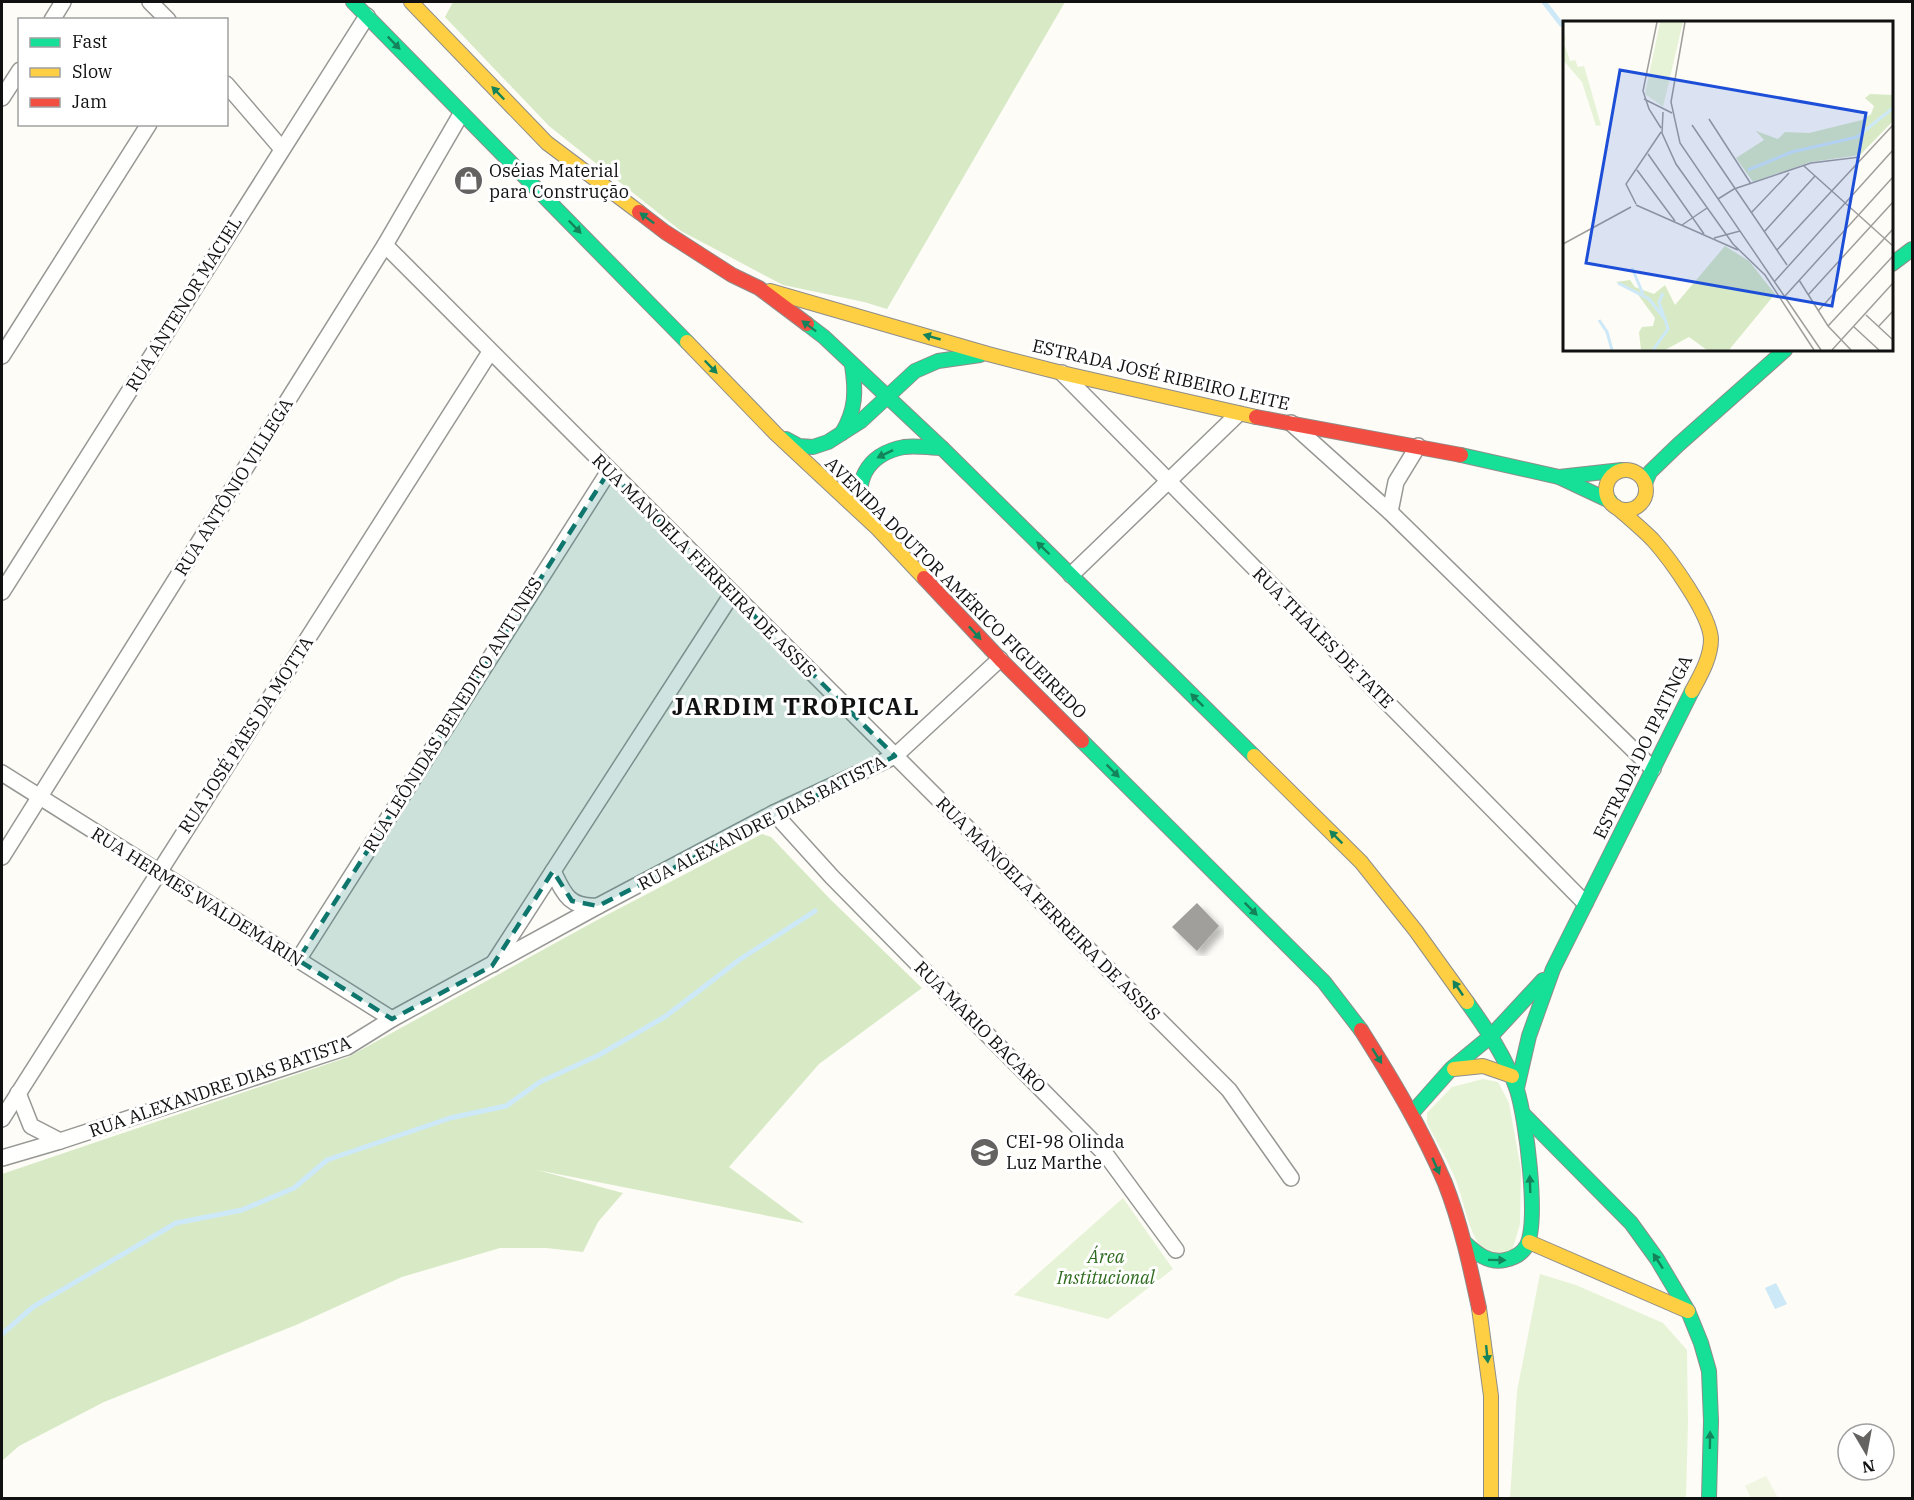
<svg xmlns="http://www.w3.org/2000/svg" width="1914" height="1500" font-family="'IBM Plex Serif',serif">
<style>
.green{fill:#e7f3d7}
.forest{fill:#d8eac5}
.pitch{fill:#f0f6e1}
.water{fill:#cde8f7}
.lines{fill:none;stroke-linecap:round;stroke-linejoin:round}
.stream{stroke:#cde8f7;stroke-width:5}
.building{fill:#a19f9c;filter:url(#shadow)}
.street-casing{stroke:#979795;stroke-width:18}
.fast-casing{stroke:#8e8d8b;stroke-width:16}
.slow-casing{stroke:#8e8d8b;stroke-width:16}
.jam-casing{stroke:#8e8d8b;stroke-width:16}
.street{stroke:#fffffe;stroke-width:15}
.fast{stroke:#16e098;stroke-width:14}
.slow{stroke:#ffcf43;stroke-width:14}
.jam{stroke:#f24e42;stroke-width:14}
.oneway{fill:#14835b}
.marked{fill:#0f766e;fill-opacity:0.2;stroke:#0f766e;stroke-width:4.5;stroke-dasharray:12 8;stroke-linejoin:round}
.labels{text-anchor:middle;stroke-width:6;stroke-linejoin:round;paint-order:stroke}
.poi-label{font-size:18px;fill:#111;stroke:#fff;text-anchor:start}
.street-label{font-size:18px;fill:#111;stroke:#fff}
.park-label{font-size:18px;font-style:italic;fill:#2f6b1f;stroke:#fff}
.district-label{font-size:24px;font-weight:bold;letter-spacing:1.5px;fill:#111;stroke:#fff}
.inset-river{fill:none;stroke:#cde8f7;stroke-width:3}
.inset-road{fill:none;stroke:#9f9e9b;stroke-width:1.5}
.view{fill:#1d4ed8;fill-opacity:0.15;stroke:#1d4ed8;stroke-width:3}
.inset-edge{fill:none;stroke:#111;stroke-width:3}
</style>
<defs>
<filter id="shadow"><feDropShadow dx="5.5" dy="5.5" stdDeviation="3" flood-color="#0004"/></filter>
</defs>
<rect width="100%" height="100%" fill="#fdfcf7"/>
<g class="green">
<path d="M 1483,1079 L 1498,1082 L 1509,1103 L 1521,1170 L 1520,1224 L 1512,1251 L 1488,1256 C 1467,1234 1466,1205 1455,1178 C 1447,1159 1436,1141 1427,1123 L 1427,1113 L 1452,1087 Z"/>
<polygon points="1123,1198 1173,1269 1108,1319 1014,1295"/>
<polygon points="1540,1274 1576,1285 1663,1323 1687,1350 1688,1422 1686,1498 1510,1498 1517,1391"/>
</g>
<g class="forest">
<polygon points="453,2 1065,2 887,309 864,302 783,285 681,231 549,126 445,17"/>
<polygon points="762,834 771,837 831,900 922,988 819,1064 729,1167 804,1223 537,1170 623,1193 598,1222 583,1252 546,1248 500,1248 402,1277 296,1325 104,1402 19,1446 2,1461 2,1174 348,1057 599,919"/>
</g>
<polygon class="pitch" points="1766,1476 1778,1498 1751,1498 1745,1486"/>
<polygon class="water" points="1776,1283 1787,1304 1775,1309 1765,1288"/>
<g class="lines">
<g class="stream">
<polyline points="1544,2 1561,24"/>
<polyline points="2,1334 33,1307 176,1223 242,1210 294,1188 327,1160 450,1118 506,1106 540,1082 599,1055 666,1016 739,960 815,911"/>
</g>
</g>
<polygon class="building" points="1197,903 1219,926 1197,951 1172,927"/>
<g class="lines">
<defs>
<g id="street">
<polyline points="150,2 168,20"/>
<polyline points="52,20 63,2"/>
<polyline points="226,84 282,149"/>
<polyline points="2,98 20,70"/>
<polyline points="385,245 1229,1090 1291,1178"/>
<polyline points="2,356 149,124"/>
<polyline points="1062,373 1585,903"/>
<polyline points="1291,423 1390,512 1653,769"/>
<polyline points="1390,512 1396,482 1418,446"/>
<polyline points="1071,575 1238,414"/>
<polyline points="2,592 367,16"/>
<polyline points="2,773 392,1019"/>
<polyline points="774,813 832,877 1107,1156 1176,1250"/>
<polyline points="2,857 385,245 461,114"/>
<path d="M 553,871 C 564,894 569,908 598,906"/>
<polyline points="298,960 609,471"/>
<polyline points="493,964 732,594"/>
<polyline points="18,1093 31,1126 60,1141"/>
<polyline points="2,1119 490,352"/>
<polyline points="2,1158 60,1141 347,1047 392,1019 598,906 774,813 895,756 1000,659"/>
</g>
<g id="fast">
<polyline points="353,2 687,342"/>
<polyline points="1892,264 1912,249"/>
<polyline points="807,324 824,337 942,448 1254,756"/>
<path d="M 842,433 C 856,410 856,391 852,365"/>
<polyline points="786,439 799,446 813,447 828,442 861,421 915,371 938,361 980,355"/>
<polyline points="1461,455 1559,477 1610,501"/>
<polyline points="1559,477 1622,470"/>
<polyline points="1645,483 1650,472 1678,445 1785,350"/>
<path d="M 869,518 C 849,484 867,454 904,447 C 917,445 929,448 942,448"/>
<polyline points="1082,741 1324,982 1361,1030"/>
<polyline points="1517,1088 1529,1036 1553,969 1692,691"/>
<polyline points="1412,1113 1451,1069 1491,1036 1543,980"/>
<polyline points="1524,1115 1631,1223 1657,1259 1688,1311 1701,1343 1709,1371 1711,1421 1709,1498"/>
<path d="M 1465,1243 C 1476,1253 1489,1264 1505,1260 C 1514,1258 1523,1253 1527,1245 C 1539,1219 1526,1118 1517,1090 C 1506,1057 1487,1030 1467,1002"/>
</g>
<g id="slow">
<polyline points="411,2 547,143 639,212"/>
<polyline points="770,291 988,354 1062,373 1256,417"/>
<polyline points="687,342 776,434 878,529 924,578"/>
<circle cx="1626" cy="490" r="20"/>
<path d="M 1615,506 C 1628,517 1641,528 1653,540 C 1670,559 1710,614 1711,639 C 1711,658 1700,676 1692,691"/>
<polyline points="1254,756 1361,862 1416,931 1467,1002"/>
<polyline points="1454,1069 1483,1066 1512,1076"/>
<polyline points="1529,1242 1688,1311"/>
<polyline points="1479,1308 1491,1396 1491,1498"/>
</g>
<g id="jam">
<polyline points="639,212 665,232 732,275 759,288 807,324"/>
<polyline points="1256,417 1461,455"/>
<polyline points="924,578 1000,659 1082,741"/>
<path d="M 1361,1030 C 1392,1079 1422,1129 1445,1183 C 1461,1224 1470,1266 1479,1308"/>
</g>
</defs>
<use href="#street" class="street-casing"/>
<use href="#fast" class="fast-casing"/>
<use href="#slow" class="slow-casing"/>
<use href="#jam" class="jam-casing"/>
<use href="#street" class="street"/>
<use href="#fast" class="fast"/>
<use href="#slow" class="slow"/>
<use href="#jam" class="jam"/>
</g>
<defs><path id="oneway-solid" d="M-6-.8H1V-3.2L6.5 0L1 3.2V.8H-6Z" transform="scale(1.5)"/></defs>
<g class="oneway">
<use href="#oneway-solid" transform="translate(394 43) rotate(46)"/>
<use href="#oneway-solid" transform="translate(498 93) rotate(-134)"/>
<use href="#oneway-solid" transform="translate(647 218) rotate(-143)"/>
<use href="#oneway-solid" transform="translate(575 227) rotate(46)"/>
<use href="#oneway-solid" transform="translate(809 326) rotate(-143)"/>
<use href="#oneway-solid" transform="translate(932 337) rotate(-164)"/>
<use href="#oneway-solid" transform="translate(711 367) rotate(46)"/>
<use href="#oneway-solid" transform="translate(885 454) rotate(154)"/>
<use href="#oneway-solid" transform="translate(1043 548) rotate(-136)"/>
<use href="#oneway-solid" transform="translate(975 633) rotate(47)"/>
<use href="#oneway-solid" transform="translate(1197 700) rotate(-135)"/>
<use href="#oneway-solid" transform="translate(1113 771) rotate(45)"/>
<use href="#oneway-solid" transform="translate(1336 837) rotate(-135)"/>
<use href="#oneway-solid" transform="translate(1251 909) rotate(45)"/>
<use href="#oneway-solid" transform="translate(1458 988) rotate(-124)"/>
<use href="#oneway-solid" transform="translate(1377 1056) rotate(58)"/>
<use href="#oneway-solid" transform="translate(1436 1166) rotate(66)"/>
<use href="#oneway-solid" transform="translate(1530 1184) rotate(-92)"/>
<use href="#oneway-solid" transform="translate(1497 1260) rotate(1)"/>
<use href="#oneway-solid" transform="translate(1658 1261) rotate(-123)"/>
<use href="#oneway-solid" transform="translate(1487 1354) rotate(84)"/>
<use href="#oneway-solid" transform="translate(1710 1440) rotate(-89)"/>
</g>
<path class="marked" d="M 609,471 L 895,756 L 598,906 L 572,901 L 553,871 L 492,966 L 392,1019 L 298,960 Z"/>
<defs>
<symbol id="shop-disc" viewBox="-11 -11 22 22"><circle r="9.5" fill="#646362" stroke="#fff"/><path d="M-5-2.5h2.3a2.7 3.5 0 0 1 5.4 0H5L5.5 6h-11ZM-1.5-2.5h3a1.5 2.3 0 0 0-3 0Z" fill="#fff"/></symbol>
<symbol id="school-disc" viewBox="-11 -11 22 22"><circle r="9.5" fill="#646362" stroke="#fff"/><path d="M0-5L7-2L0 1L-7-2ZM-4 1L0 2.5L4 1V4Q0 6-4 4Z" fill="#fff"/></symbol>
</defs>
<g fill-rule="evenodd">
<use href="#shop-disc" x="452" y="164" width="33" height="33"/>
<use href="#school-disc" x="968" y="1136" width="33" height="33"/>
</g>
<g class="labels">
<g class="poi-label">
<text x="489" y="177">Oséias Material<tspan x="489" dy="21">para Construção</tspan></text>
<text x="1006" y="1148">CEI-98 Olinda<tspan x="1006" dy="21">Luz Marthe</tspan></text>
</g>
<g class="street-label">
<text transform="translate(184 304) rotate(-58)" y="6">RUA ANTENOR MACIEL</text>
<text transform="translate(1161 375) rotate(13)" y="6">ESTRADA JOSÉ RIBEIRO LEITE</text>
<text transform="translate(234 487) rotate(-58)" y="6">RUA ANTÔNIO VILLEGA</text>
<text transform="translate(704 566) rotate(45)" y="6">RUA MANOELA FERREIRA DE ASSIS</text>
<text transform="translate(956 588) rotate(45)" y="6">AVENIDA DOUTOR AMÉRICO FIGUEIREDO</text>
<text transform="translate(1323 638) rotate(45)" y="6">RUA THALES DE TATE</text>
<text transform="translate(453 715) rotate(-58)" y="6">RUA LEÔNIDAS BENEDITO ANTUNES</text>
<text transform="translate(246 735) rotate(-57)" y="6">RUA JOSÉ PAES DA MOTTA</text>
<text transform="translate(1643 747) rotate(-64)" y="6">ESTRADA DO IPATINGA</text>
<text transform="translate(762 823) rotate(-27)" y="6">RUA ALEXANDRE DIAS BATISTA</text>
<text transform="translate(197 897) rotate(32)" y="6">RUA HERMES WALDEMARIN</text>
<text transform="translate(1048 909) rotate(45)" y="6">RUA MANOELA FERREIRA DE ASSIS</text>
<text transform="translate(980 1027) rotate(45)" y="6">RUA MARIO BACARO</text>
<text transform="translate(220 1087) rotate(-19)" y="6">RUA ALEXANDRE DIAS BATISTA</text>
</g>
<g class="park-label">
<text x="1106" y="1263">Área<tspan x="1106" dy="21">Institucional</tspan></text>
</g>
<g class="district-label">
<text x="796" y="715">JARDIM TROPICAL</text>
</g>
</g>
<g transform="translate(1563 21)">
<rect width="330" height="330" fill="#fdfcf7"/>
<path d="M 97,1 L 120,1 L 100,86 L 82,73 ZM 3,16 L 1,22 L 7,40 L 12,39 L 15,46 L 21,45 L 38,104 L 33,105 L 19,61 L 0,39 L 0,17 Z" fill="#e7f3d7"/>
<path d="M 307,73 L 330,74 L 330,100 L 297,134 L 248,141 L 190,161 L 173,137 L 201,119 L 193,110 L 215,118 L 222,111 L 246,112 L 299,99 L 308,93 L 311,85 L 302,77 ZM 162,225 L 186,240 L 212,273 L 166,329 L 144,329 L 126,316 L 102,329 L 78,329 L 76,311 L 79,306 L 90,305 L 92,297 L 73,271 L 53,261 L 67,259 L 72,266 L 91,273 L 102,264 L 112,284 Z" fill="#d8eac5"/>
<path class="inset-river" d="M 185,149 L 229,131 L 294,116 L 330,87M 69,247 L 80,273M 55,262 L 86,278 L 102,298 L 105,308 L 90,329M 100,272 L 96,281 L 101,296M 36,299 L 44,311 L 49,329"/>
<path class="inset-road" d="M 94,1 L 80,70 L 86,88 L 98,107M 122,1 L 108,81 L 117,122 L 258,329M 81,78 L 109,92M 100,91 L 99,112 L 113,143 L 170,223 L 202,254 L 251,329M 146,98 L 188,163M 129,104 L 224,244M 85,133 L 141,213M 241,145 L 330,225M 74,149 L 112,200M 155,178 L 171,168 L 248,142 L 297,136M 73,183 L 63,163 L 98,111M 73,184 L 175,229M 188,192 L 226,152M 119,204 L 144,187M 201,211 L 252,155M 151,217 L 177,210M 0,223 L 68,186M 214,229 L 330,104M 236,259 L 265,305 L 288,329M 212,260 L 330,129M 245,274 L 330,181M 222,275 L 330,156M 255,290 L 330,208M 303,294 L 330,319M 265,305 L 330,235M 316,305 L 330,290M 291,306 L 316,329M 269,329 L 330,262"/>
<path class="view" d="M 57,49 L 303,92 L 269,285 L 23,242 Z"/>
<rect width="330" height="330" class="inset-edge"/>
</g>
<rect width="1914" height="1500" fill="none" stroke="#111111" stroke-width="6"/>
<rect x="18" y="18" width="210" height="108" fill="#ffffff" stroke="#a0a0a0" stroke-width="1.5"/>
<rect x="30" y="38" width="30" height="9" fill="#16e098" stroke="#a0a0a0" stroke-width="1.5"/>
<text x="72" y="48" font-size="18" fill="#111111">Fast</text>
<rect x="30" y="68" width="30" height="9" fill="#ffcf43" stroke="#a0a0a0" stroke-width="1.5"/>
<text x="72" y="78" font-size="18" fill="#111111">Slow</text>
<rect x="30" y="98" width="30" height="9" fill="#f24e42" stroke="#a0a0a0" stroke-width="1.5"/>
<text x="72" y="108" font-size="18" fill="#111111">Jam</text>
<g transform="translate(1866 1452) rotate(170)"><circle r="28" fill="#ffffff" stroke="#a0a0a0" stroke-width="1.5"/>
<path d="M0-4.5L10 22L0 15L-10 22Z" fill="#646362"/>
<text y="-9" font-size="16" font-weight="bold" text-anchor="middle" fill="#111111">N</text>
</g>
</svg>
